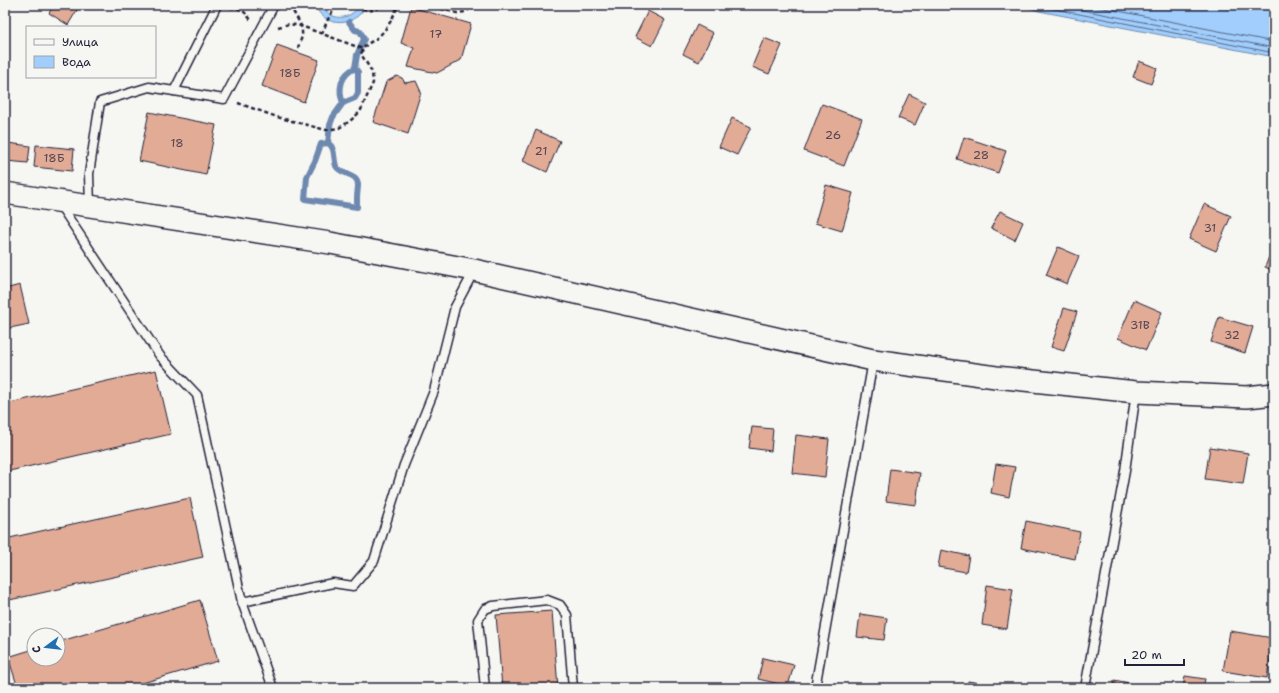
<svg xmlns="http://www.w3.org/2000/svg" width="1279" height="693" font-family="'Shantell Sans',sans-serif">
<style>
.water{fill:#a1cefc;stroke:#6e89af}
.lines{fill:none;stroke-linecap:round;stroke-linejoin:round}
.shore{stroke:#556788;stroke-width:1}
.stream{stroke:#6e89af;stroke-width:6}
.building{fill:#e1ab96;stroke:#22223b}
.service-casing{stroke:#22223b;stroke-width:11}
.tertiary-casing{stroke:#22223b;stroke-width:24}
.path{stroke:#22223b;stroke-width:2.5;stroke-dasharray:4 3;stroke-linecap:butt}
.service{stroke:#f6f6f2;stroke-width:8}
.tertiary{stroke:#f6f6f2;stroke-width:21}
.labels{text-anchor:middle;stroke-width:4;stroke-linejoin:round;paint-order:stroke}
.number-label{font-size:12px;fill:#524452}
</style>
<rect width="100%" height="100%" fill="#f6f6f2"/>
<filter id="ink" filterUnits="userSpaceOnUse"><feTurbulence type="fractalNoise" baseFrequency=".025" numOctaves="2"/><feDisplacementMap in="SourceGraphic" scale="8" xChannelSelector="R" yChannelSelector="G"/><feConvolveMatrix kernelMatrix="1 2 1 2 8 2 1 2 1" color-interpolation-filters="sRGB"/></filter>
<g filter="url(#ink)">
<g class="water">
<path d="M 315,5 L 321,5 C 332,22 349,21 360,5 L 366,5 C 356,28 324,29 315,5 Z"/>
<polygon points="1020,5 1274,5 1274,57 1039,11"/>
</g>
<g class="lines">
<g class="shore">
<polyline points="1034,5 1274,53"/>
<polyline points="1057,5 1274,48"/>
<polyline points="1088,5 1274,42"/>
</g>
<g class="stream">
<path d="M 343,103 C 338,90 340,75 355,68"/>
<path d="M 328,143 C 336,148 333,158 336,166 C 341,176 358,172 358,185 C 358,189 357,194 357,198 C 357,201 357,204 357,207 L 305,199 L 307,177 L 315,161 L 321,144 Z"/>
<polyline points="328,143 330,125 333,117 343,103 355,98 358,93 358,72 355,68 357,55 364,39 360,31 355,30 349,22"/>
</g>
</g>
<g class="building">
<polygon points="54,5 80,5 68,25 49,13"/>
<polygon points="411,7 471,24 461,60 437,73 408,67 414,48 401,43"/>
<polygon points="648,11 665,20 652,46 635,37"/>
<polygon points="697,25 713,33 699,62 683,54"/>
<polygon points="764,38 782,45 769,74 752,67"/>
<polygon points="277,45 319,60 304,102 262,86"/>
<polygon points="1139,61 1157,68 1151,84 1133,77"/>
<polygon points="397,76 402,78 405,83 416,81 421,92 408,134 373,122 386,82"/>
<polygon points="909,94 925,102 915,125 898,118"/>
<polygon points="822,104 862,119 844,166 804,151"/>
<polygon points="149,112 216,125 206,175 139,161"/>
<polygon points="732,118 751,127 737,155 719,147"/>
<polygon points="536,130 560,141 547,172 523,161"/>
<polygon points="964,137 1006,151 998,173 957,159"/>
<polygon points="8,143 30,146 28,163 6,161"/>
<polygon points="36,145 74,149 72,171 34,167"/>
<polygon points="826,185 853,193 842,231 815,223"/>
<polygon points="1204,204 1231,216 1216,251 1189,239"/>
<polygon points="1000,211 1023,222 1015,240 991,228"/>
<polygon points="1274,244 1274,271 1265,267"/>
<polygon points="1058,247 1079,256 1067,284 1046,275"/>
<polygon points="20,285 29,324 5,329 5,289"/>
<polygon points="1134,300 1162,312 1146,350 1118,338"/>
<polygon points="1064,308 1077,312 1064,351 1051,347"/>
<polygon points="1219,317 1253,327 1245,353 1211,342"/>
<polygon points="156,370 171,434 5,472 5,404"/>
<polygon points="752,427 773,429 771,451 749,448"/>
<polygon points="796,435 829,439 825,477 792,473"/>
<polygon points="1210,447 1248,453 1243,484 1205,479"/>
<polygon points="996,464 1015,467 1009,497 991,493"/>
<polygon points="890,469 920,473 916,505 886,501"/>
<polygon points="190,498 203,557 5,601 5,539"/>
<polygon points="1026,521 1080,532 1075,559 1021,548"/>
<polygon points="941,550 969,556 966,572 938,567"/>
<polygon points="987,585 1013,589 1007,629 982,625"/>
<polygon points="200,600 218,661 125,688 18,688 8,657 34,649 34,659 58,659 58,642"/>
<polygon points="552,611 558,688 502,688 496,615"/>
<polygon points="860,614 887,618 884,640 857,637"/>
<polygon points="1230,631 1273,638 1267,678 1223,671"/>
<polygon points="763,658 794,665 788,686 758,679"/>
<polygon points="1185,676 1205,679 1203,688 1183,688"/>
<polygon points="1114,680 1155,688 1113,688"/>
<polygon points="968,681 991,685 990,688 967,688"/>
</g>
<g class="lines">
<defs>
<g id="service">
<polyline points="174,91 217,5"/>
<polyline points="60,205 160,356 197,395 242,602 273,688"/>
<polyline points="90,206 89,174 100,102 149,87 224,99 274,5"/>
<polyline points="242,602 333,583 353,586 374,561 404,465 434,391 455,307 474,271"/>
<polyline points="485,688 478,620 485,609 493,606 547,600 560,605 567,615 573,688"/>
<polyline points="815,688 873,361"/>
<polyline points="1085,688 1125,471 1136,392"/>
</g>
<polyline id="tertiary" points="5,193 330,243 474,270 873,360 996,377 1136,392 1247,397 1274,394"/>
</defs>
<use href="#service" class="service-casing"/>
<use href="#tertiary" class="tertiary-casing"/>
<g class="path">
<path d="M 291,5 C 293,15 302,22 302,32 C 303,37 299,43 298,48"/>
<path d="M 336,5 C 339,7 343,7 347,5"/>
<path d="M 356,5 C 367,11 373,13 382,5"/>
<polyline points="427,5 457,13 466,12 473,5"/>
<path d="M 230,8 C 241,7 244,11 251,20"/>
<path d="M 278,27 L 289,24 L 301,26 L 363,49 C 367,43 372,42 378,37 C 388,28 393,18 398,5"/>
<polyline points="322,34 327,21 336,6"/>
<polyline points="238,103 277,117 326,130 339,128 350,121 360,112 373,83 372,72 361,54 363,49"/>
</g>
<use href="#service" class="service"/>
<use href="#tertiary" class="tertiary"/>
</g>
</g>
<g class="labels">
<g class="number-label">
<text x="436" y="38">17</text>
<text x="290" y="77">18Б</text>
<text x="833" y="139">26</text>
<text x="177" y="147">18</text>
<text x="541" y="155">21</text>
<text x="981" y="159">28</text>
<text x="54" y="162">18Б</text>
<text x="1210" y="232">31</text>
<text x="1140" y="329">31В</text>
<text x="1232" y="339">32</text>
</g>
</g>
<rect width="1279" height="693" fill="none" stroke="#f6f6f2" stroke-width="20"/>
<rect x="10" y="10" width="1259" height="673" fill="none" stroke="#22223b" stroke-width="1.5" filter="url(#ink)"/>
<rect x="26" y="26" width="130" height="52" fill="#f6f6f2" stroke="#a1a1a9"/>
<rect x="34" y="39" width="20" height="6" fill="#f6f6f2" stroke="#a1a1a9"/>
<text x="62" y="46" font-size="12" fill="#22223b">Улица</text>
<rect x="34" y="56" width="20" height="12" fill="#a1cefc" stroke="#a1a1a9"/>
<text x="62" y="66" font-size="12" fill="#22223b">Вода</text>
<g transform="translate(46 647) rotate(255)"><circle r="19" fill="#f6f6f2" stroke="#a1a1a9"/>
<path d="M0-3L7 15L0 10L-7 15Z" fill="#1f6fb2"/>
<text y="-6" font-size="11" font-weight="bold" text-anchor="middle" fill="#22223b">С</text>
</g>
<path d="M1125 659v6h59v-6" fill="none" stroke="#22223b" stroke-width="2"/>
<text x="1131" y="659" font-size="12" fill="#22223b" stroke="#f6f6f2" stroke-width="3" paint-order="stroke">20 m</text>
</svg>
